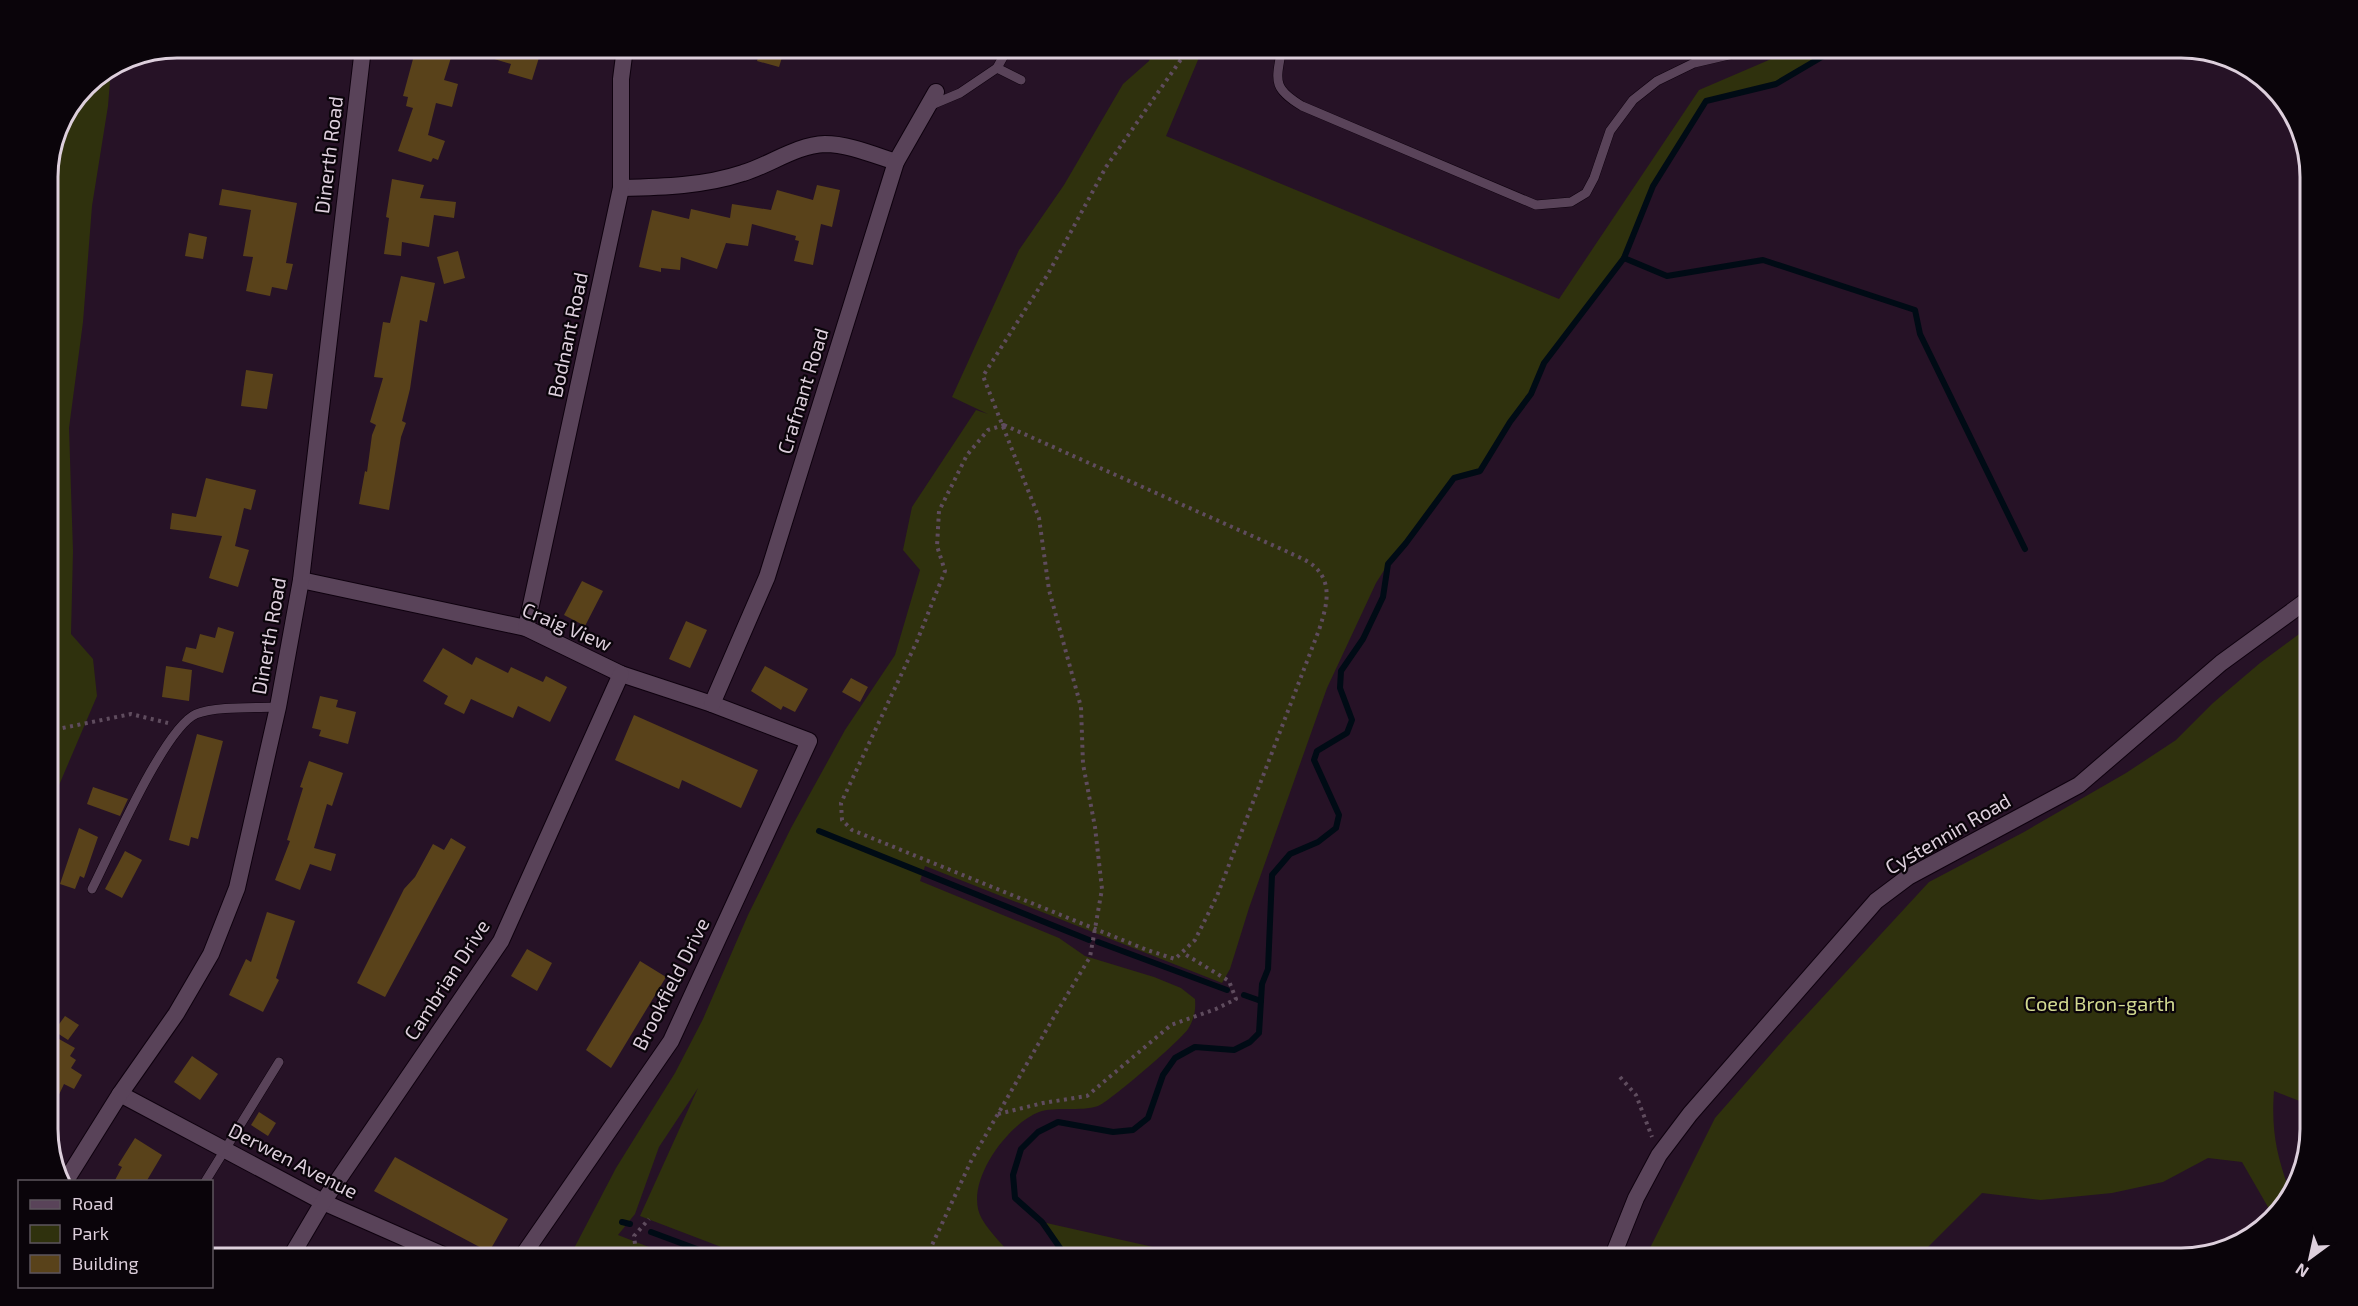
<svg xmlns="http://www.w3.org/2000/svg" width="2358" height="1306" font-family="'Exo 2',sans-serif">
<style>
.green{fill:#2f310d}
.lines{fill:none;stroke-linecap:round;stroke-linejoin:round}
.stream{stroke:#000b15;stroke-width:6}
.building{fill:#59421a}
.service-casing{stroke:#0e010e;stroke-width:10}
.minor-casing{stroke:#0e010e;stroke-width:18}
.tertiary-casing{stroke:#0e010e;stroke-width:18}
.path{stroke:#5f4c5e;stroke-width:4;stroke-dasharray:3 4.5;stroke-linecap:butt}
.service{stroke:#594359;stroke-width:9}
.minor{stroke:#594359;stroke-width:16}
.tertiary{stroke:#594359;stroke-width:16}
.labels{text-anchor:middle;stroke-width:4.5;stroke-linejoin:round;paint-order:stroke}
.street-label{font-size:20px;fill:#ddcfdc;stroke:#0a040a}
.park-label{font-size:20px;fill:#d2d991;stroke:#0a040a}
.rim{fill:none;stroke:#ddcfdc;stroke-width:3}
</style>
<rect width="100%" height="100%" fill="#261226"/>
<g class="green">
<path d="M 1154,48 L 1203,48 L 1166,136 L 1559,299 L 1699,90 L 1797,48 L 1837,48 L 1776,84 L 1706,101 L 1653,186 L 1624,258 L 1544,363 L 1531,394 L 1510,422 L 1480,471 L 1454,479 L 1388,564 L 1376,583 L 1327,688 L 1249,908 L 1230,969 L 1222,983 L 925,866 L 920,881 L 1059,938 L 1085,956 L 1154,977 L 1181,988 L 1195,999 C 1196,1011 1194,1019 1188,1029 C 1181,1040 1108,1103 1098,1106 C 1080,1112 1055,1106 1039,1112 C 1007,1124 962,1185 982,1219 C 990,1233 1004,1246 1014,1258 L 750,1258 L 640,1216 L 698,1088 L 659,1147 L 635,1214 L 618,1235 L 677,1258 L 569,1258 L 616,1168 L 675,1073 L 703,1019 L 748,915 L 791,828 L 845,730 L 895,655 L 920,570 L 903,550 L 912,507 L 976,410 L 988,414 L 952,397 L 1019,250 L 1064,185 L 1123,84 L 1149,61 Z"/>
<polygon points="111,69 108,106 92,206 83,322 69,428 73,551 71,634 93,659 97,696 48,811 48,169 58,128 86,86"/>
<path d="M 2310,626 L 2310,1105 L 2274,1091 C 2271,1132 2277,1157 2291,1195 L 2272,1214 L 2242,1162 L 2208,1158 L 2163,1182 L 2112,1193 L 2041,1200 L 1982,1193 L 1917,1258 L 1645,1258 L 1715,1118 L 1786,1037 L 1929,882 L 2024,832 L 2126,773 L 2176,740 L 2213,703 L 2260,663 Z"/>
<polygon points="1042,1222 1202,1258 1067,1258"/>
</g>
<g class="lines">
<g class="stream">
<polyline points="1624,258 1667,276 1763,260 1915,310 1920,334 2025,549"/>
<polyline points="819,831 1089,940"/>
<polyline points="1098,942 1227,990"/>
<polyline points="1244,995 1261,1001"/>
<polyline points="622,1222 630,1224"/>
<polyline points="651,1232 721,1258"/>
<polyline points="1067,1258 1042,1222 1015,1198 1013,1175 1021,1149 1038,1132 1058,1122 1113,1132 1133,1130 1148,1118 1163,1075 1175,1058 1195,1047 1234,1050 1250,1042 1259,1033 1262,984 1268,969 1272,875 1290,854 1318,842 1336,828 1339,815 1314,760 1317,751 1347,733 1352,720 1340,688 1341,671 1363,639 1383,597 1388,564 1406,543 1454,478 1480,471 1510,422 1531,394 1544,363 1624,258 1653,186 1706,101 1776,84 1837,48"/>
</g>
</g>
<g class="building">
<polygon points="416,48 454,48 444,80 458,84 452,107 436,103 428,135 445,141 438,160 433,158 431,162 398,151 413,108 406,106 408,97 403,96"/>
<polygon points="471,48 542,48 532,80 508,73 511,64 471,52"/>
<polygon points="761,48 785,48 779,67 757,61"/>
<polygon points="392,179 424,185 420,198 456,202 454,218 434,215 429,247 402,242 401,256 384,254 389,218 386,217"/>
<polygon points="817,185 840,190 832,227 821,224 813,265 794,261 799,241 795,240 796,236 752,224 748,246 726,243 717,269 681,257 680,270 661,268 661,272 639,267 652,210 689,219 691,209 730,218 732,204 771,210 777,190 813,200"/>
<polygon points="222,189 297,203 286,263 293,264 287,290 272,287 270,296 246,291 253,257 243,256 251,210 219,205"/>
<polygon points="189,233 207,237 203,259 185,256"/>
<polygon points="458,251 465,278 444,284 437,257"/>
<polygon points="401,276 435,283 427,322 420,320 410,389 402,421 406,423 401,437 389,510 359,504 365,471 367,472 372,435 376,425 370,422 383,378 374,377 383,322 390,323"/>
<polygon points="246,370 273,374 267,409 241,406"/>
<polygon points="206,478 256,490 251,510 244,508 235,546 249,550 238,587 209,578 222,536 170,529 172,513 196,517"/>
<polygon points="582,581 603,591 585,626 564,615"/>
<polygon points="686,621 707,630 690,668 669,659"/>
<polygon points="218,627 234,632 223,673 182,661 186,647 196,649 200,634 215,638"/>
<polygon points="443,648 472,665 476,657 508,673 511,667 543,682 546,676 567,687 550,722 518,706 513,718 471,699 464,714 444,704 448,696 423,681"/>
<polygon points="166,666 192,670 189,701 162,697"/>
<polygon points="765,666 808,689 795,712 783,706 781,710 751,691"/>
<polygon points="851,678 868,687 860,702 842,692"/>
<polygon points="320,696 338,700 336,707 356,712 348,744 319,736 321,730 312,728"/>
<polygon points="634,715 758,770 741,808 682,780 679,789 615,760"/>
<polygon points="197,734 223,741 198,839 191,837 189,846 169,840"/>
<polygon points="309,761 343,773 332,806 327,804 314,848 336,854 331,871 310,864 300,890 275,880 290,841 287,840 303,788 300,787"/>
<polygon points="93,787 128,799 120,816 87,804"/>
<polygon points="79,828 98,837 84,878 80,876 75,889 60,884"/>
<polygon points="451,838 466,847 385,997 357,983 404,889 415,877 433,844 444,850"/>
<polygon points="125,851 142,860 122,898 105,889"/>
<polygon points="267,912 295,921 276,978 279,980 263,1012 229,995 246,959 251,962"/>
<polygon points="527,949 552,963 537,991 511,976"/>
<polygon points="640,961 666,977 611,1068 586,1050"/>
<polygon points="65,1016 79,1025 68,1040 54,1031"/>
<polygon points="59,1039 75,1048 70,1056 76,1060 71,1068 82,1075 74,1089 64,1084 48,1118 48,1058"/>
<polygon points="192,1056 218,1074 200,1100 174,1082"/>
<polygon points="259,1112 276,1123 268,1136 251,1125"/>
<polygon points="135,1138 162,1155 146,1182 114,1182 122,1167 118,1165"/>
<polygon points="395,1157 508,1219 489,1252 374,1191"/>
</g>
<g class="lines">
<defs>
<g id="service">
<path d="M 1282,48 C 1276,81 1272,88 1302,106 L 1536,205 L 1571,202 L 1586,193 L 1594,178 L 1610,131 L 1633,100 L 1657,81 L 1694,63 L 1737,53 L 1747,48"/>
<polyline points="997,68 1008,48"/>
<polyline points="929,106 960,93 997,68 1021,80"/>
<path d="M 92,889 C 110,854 164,728 196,714 C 215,706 257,708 278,707"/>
<polyline points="205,1182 279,1062"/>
</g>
<g id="minor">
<path d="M 621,188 C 663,187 704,186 743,173 C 770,165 796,145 825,144 C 848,144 874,155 896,162"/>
<polyline points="301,580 526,628 621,674 712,704 809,741 671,1041 521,1258"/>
<polyline points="526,628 621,188 621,79 625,48"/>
<polyline points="712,704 767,577 896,162 936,92"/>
<polyline points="120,1094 323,1202 450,1258"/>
<polyline points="290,1258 323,1202 501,941 621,674"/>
<polyline points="1612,1258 1636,1198 1659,1155 1690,1114 1876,901 1908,877 2079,785 2221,663 2310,598"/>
</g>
<polyline id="tertiary" points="65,1182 120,1094 176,1014 211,954 237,888 278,707 301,580 363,48"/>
</defs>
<use href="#service" class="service-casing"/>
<use href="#minor" class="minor-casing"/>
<use href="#tertiary" class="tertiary-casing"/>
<g class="path">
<path d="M 1004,425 L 1288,552 C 1296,556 1307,560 1314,566 C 1334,584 1326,608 1319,630 L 1217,896 L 1195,940 L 1175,959 L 1147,950 L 852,830 L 842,820 L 841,803 L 917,641 L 945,571 L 937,546 L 939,511 L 967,455 L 988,430 Z"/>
<polyline points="48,731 131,714 168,723"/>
<polyline points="1620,1077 1636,1095 1652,1137"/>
<polyline points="998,1114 1043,1103 1087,1096 1171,1025 1216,1009 1236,999 1229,981 1183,953"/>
<polyline points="633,1258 636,1252 634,1236 649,1219"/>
<polyline points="926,1258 972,1159 1055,1015 1090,957 1102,889 1095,827 1083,764 1081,707 1049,590 1039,518 983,376 1048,274 1106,167 1189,48"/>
</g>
<use href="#service" class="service"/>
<use href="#minor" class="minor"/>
<use href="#tertiary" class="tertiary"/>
</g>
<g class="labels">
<g class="street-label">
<text transform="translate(329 155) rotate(-83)" y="7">Dinerth Road</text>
<text transform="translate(568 335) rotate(-78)" y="7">Bodnant Road</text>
<text transform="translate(803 391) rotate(-73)" y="7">Crafnant Road</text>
<text transform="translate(567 627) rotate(23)" y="7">Craig View</text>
<text transform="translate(269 636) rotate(-80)" y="7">Dinerth Road</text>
<text transform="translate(1948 834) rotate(-30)" y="7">Cystennin Road</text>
<text transform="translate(447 980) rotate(-57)" y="7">Cambrian Drive</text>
<text transform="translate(671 984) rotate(-63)" y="7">Brookfield Drive</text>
<text transform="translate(293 1161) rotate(27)" y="7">Derwen Avenue</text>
</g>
<g class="park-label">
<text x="2100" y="1011">Coed Bron-garth</text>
</g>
</g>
<path d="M0 0H2358V1306H0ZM177 58H2181A119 119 0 0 1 2300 177V1129A119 119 0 0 1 2181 1248H177A119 119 0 0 1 58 1129V177A119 119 0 0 1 177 58Z" fill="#0a040a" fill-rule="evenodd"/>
<path class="rim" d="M177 58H2181A119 119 0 0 1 2300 177V1129A119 119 0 0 1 2181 1248H177A119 119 0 0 1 58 1129V177A119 119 0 0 1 177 58Z"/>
<rect x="18" y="1180" width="195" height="108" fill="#0a040a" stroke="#5e555e" stroke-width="1.5"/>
<rect x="30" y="1200" width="30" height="9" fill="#594359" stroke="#5e555e" stroke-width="1.5"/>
<text x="72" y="1210" font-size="18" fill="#ddcfdc">Road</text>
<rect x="30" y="1225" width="30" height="18" fill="#2f310d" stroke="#5e555e" stroke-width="1.5"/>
<text x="72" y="1240" font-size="18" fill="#ddcfdc">Park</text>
<rect x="30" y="1255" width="30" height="18" fill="#59421a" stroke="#5e555e" stroke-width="1.5"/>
<text x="72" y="1270" font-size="18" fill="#ddcfdc">Building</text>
<g transform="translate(2310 1258) rotate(213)" stroke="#0a040a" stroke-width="4.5" paint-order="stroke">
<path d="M0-4.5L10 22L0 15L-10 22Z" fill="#ddcfdc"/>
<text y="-9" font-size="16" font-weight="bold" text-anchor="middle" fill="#ddcfdc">N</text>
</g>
</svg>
